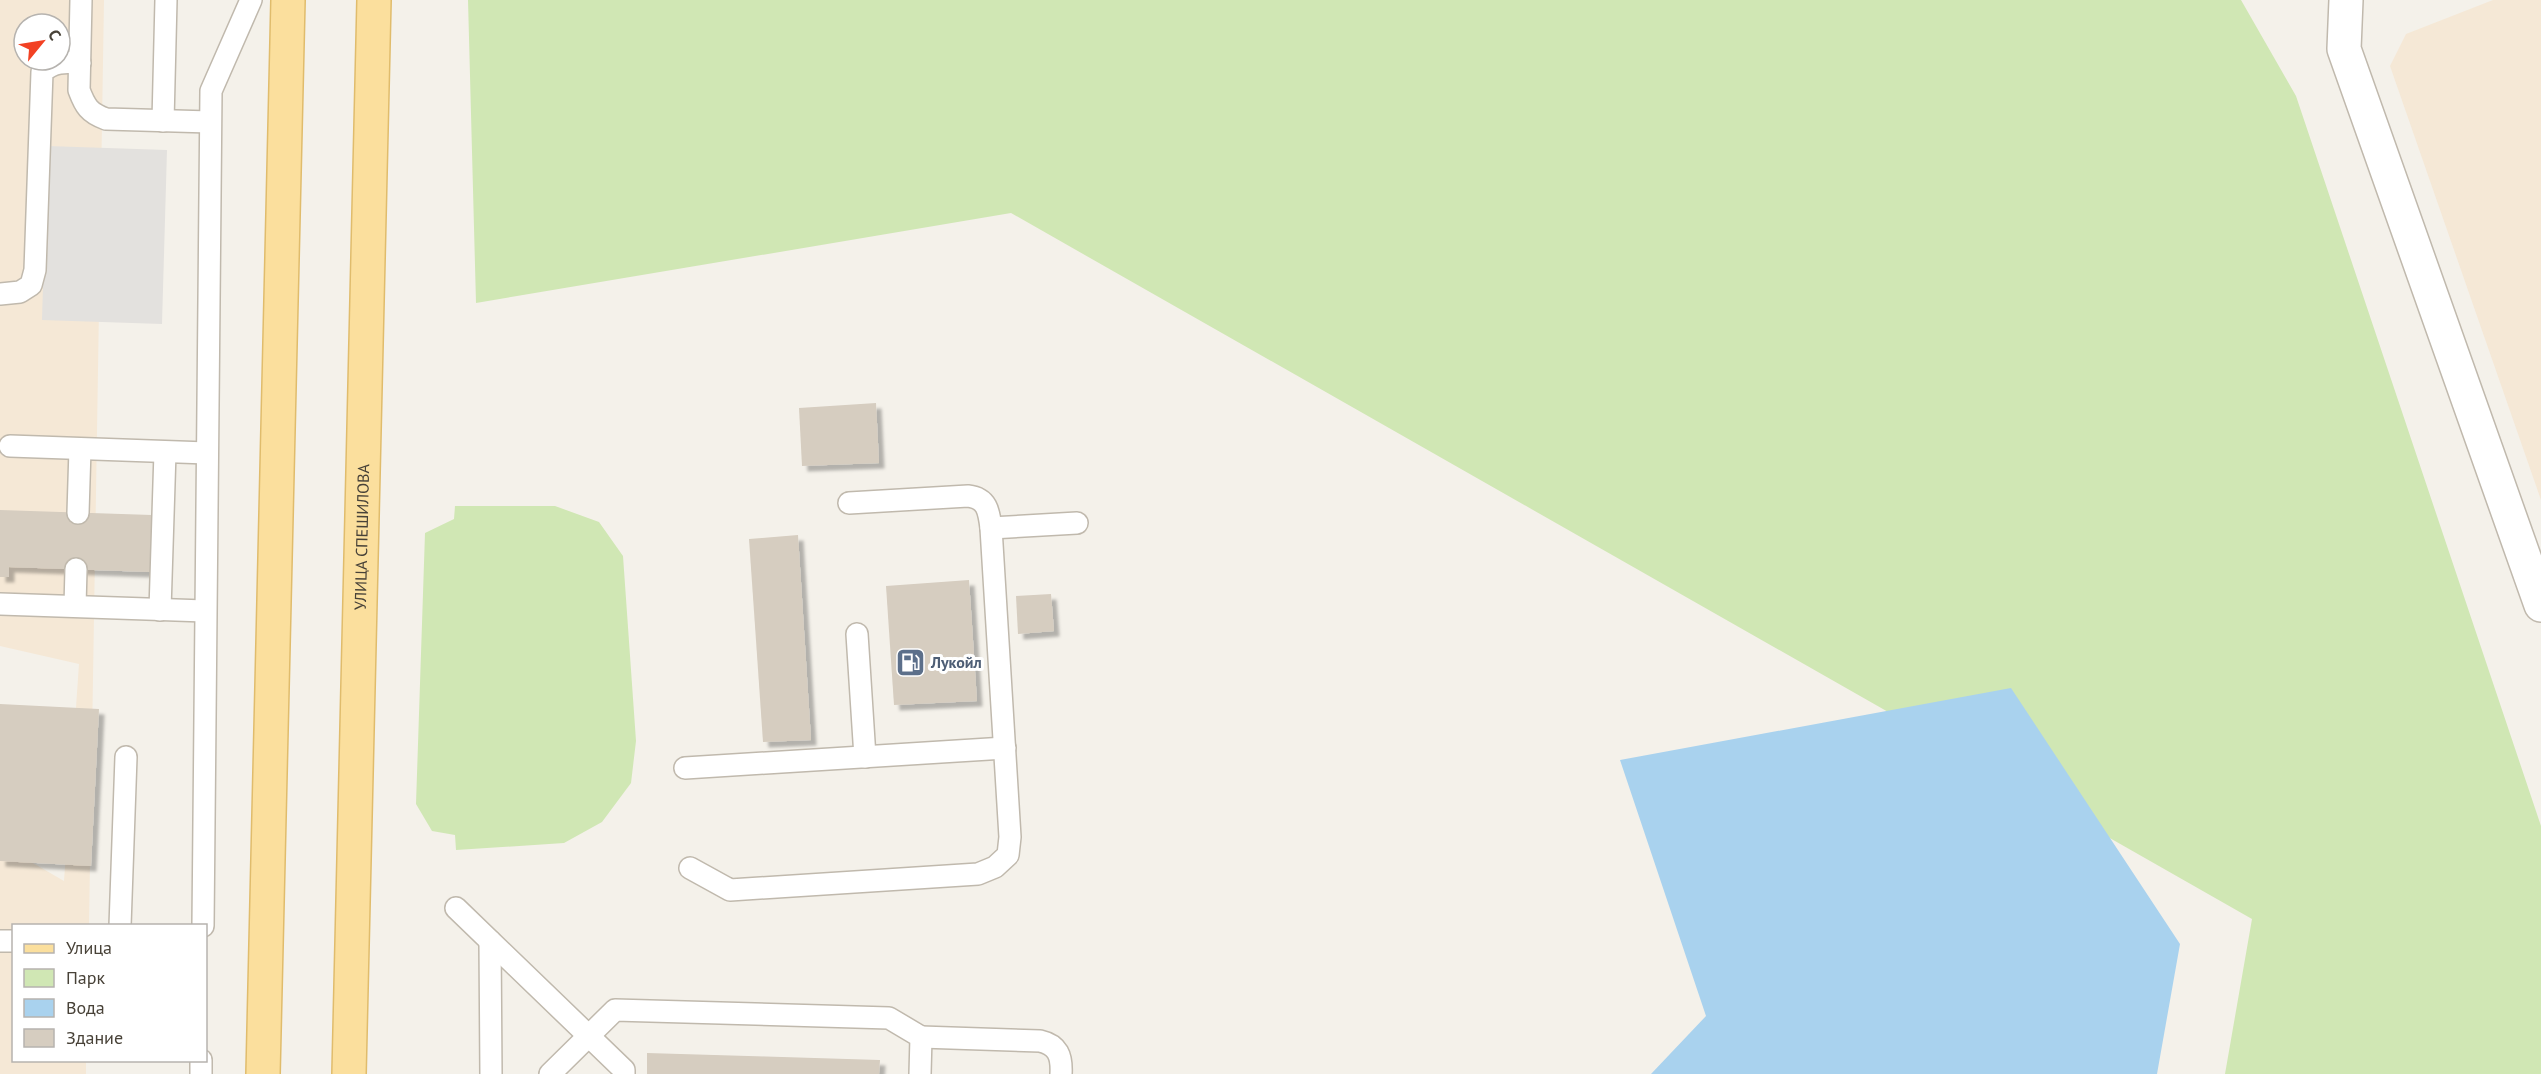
<svg xmlns="http://www.w3.org/2000/svg" width="2541" height="1074" font-family="'PT Sans',sans-serif">
<style>
.commercial{fill:#f5e8d6;fill-rule:evenodd}
.green{fill:#d0e7b4}
.parking{fill:#e3e1de}
.water{fill:#a9d2ee}
.building{fill:#d6cdc0;filter:url(#shadow)}
.lines{fill:none;stroke-linecap:round;stroke-linejoin:round}
.service-casing{stroke:#c0b9ad;stroke-width:24}
.minor-casing{stroke:#c0b9ad;stroke-width:36}
.primary-casing{stroke:#e0bc6c;stroke-width:36}
.service{stroke:#fff;stroke-width:21}
.minor{stroke:#fff;stroke-width:33}
.primary{stroke:#fbdf9d;stroke-width:33}
.labels{text-anchor:middle;stroke-width:6;stroke-linejoin:round;paint-order:stroke}
.street-label{font-size:16px;fill:#484238;stroke:#fff}
.service-label{font-size:16px;font-weight:bold;fill:#4e5e75;stroke:#fff;text-anchor:start}
</style>
<defs>
<filter id="shadow"><feDropShadow dx="5.5" dy="5.5" stdDeviation="1.5" flood-color="#0004"/></filter>
</defs>
<rect width="100%" height="100%" fill="#f4f1ea"/>
<g class="commercial">
<path d="M 0,0 L 104,0 L 89,925 L 14,926 L 14,1060 L 86,1061 L 86,1074 L 0,1074 L 0,844 L 64,881 L 79,664 L 0,646 ZM 24,24 L 60,24 L 60,60 L 24,60 Z"/>
<polygon points="2493,0 2541,0 2541,500 2390,66 2406,34"/>
</g>
<g class="green">
<polygon points="468,0 2241,0 2296,96 2541,826 2541,1074 2225,1074 2252,919 1011,213 476,303"/>
<polygon points="455,506 555,506 599,522 623,556 636,741 631,783 602,822 564,843 456,850 455,835 432,831 416,804 425,533 454,519"/>
</g>
<polygon class="parking" points="47,146 167,150 162,324 42,320"/>
<polygon class="water" points="2011,688 2180,944 2157,1074 1651,1074 1706,1016 1620,760"/>
<g class="building">
<polygon points="876,403 879,463 802,466 799,408"/>
<polygon points="0,510 152,515 150,572 9,567 9,577 0,577"/>
<polygon points="798,535 811,740 763,742 749,539"/>
<polygon points="969,580 977,701 894,705 886,586"/>
<polygon points="1051,594 1054,631 1018,634 1016,596"/>
<polygon points="0,704 99,709 91,866 0,861"/>
<polygon points="647,1053 880,1060 879,1074 647,1074"/>
</g>
<g class="lines">
<defs>
<g id="service">
<path d="M 81,0 L 79,90 C 85,106 89,113 106,119 L 210,122"/>
<polyline points="163,121 166,0"/>
<path d="M 0,294 L 20,292 L 31,285 L 35,270 L 42,72 C 54,61 65,62 80,63"/>
<polyline points="10,446 207,453"/>
<polyline points="78,513 80,449"/>
<polyline points="991,528 1077,523"/>
<polyline points="0,604 205,611"/>
<polyline points="75,606 76,569"/>
<polyline points="160,610 165,452"/>
<polyline points="857,634 865,757"/>
<polyline points="685,768 1005,748"/>
<path d="M 690,868 L 730,890 L 978,874 L 995,867 L 1008,855 L 1010,837 L 991,528 C 989,511 987,498 968,496 L 849,503"/>
<polyline points="456,908 624,1070 624,1074"/>
<polyline points="120,926 126,757"/>
<polyline points="203,926 211,91 251,0"/>
<polyline points="0,941 14,941"/>
<polyline points="490,941 491,1074"/>
<path d="M 921,1037 L 1040,1041 C 1058,1045 1062,1056 1061,1074"/>
<polyline points="201,1074 201,1060"/>
<polyline points="550,1074 615,1010 889,1018 921,1037 920,1074"/>
</g>
<polyline id="minor" points="2346,0 2344,49 2541,605"/>
<g id="primary">
<polyline points="263,1074 288,0"/>
<path id="s1" d="M 349,1074 L 374,0"/>
</g>
</defs>
<use href="#service" class="service-casing"/>
<use href="#minor" class="minor-casing"/>
<use href="#primary" class="primary-casing"/>
<use href="#service" class="service"/>
<use href="#minor" class="minor"/>
<use href="#primary" class="primary"/>
</g>
<defs>
<symbol id="fuel-square" viewBox="-11 -11 22 22"><rect x="-9" y="-9" width="18" height="18" rx="4" fill="#5c6f8a" stroke="#fff"/><path d="M-5.5-6h7V0h2V4h1.3V-2.5L3-4.5l.8-.8L6-3V5H2.5V1h-1V6h-7ZM-4.2-4.7v3.2H.2V-4.7Z" fill="#fff"/></symbol>
</defs>
<g fill-rule="evenodd">
<use href="#fuel-square" x="894" y="646" width="33" height="33"/>
</g>
<g class="labels">
<g class="street-label">
<text dy="6" stroke="none"><textPath href="#s1" startOffset="537">УЛИЦА СПЕШИЛОВА</textPath></text>
</g>
<g class="service-label">
<text x="931" y="668">Лукойл</text>
</g>
</g>
<rect x="12" y="924" width="195" height="138" fill="#ffffff" stroke="#b6b3af" stroke-width="1.5"/>
<rect x="24" y="944" width="30" height="9" fill="#fbdf9d" stroke="#b6b3af" stroke-width="1.5"/>
<text x="66" y="954" font-size="18" fill="#484238">Улица</text>
<rect x="24" y="969" width="30" height="18" fill="#d0e7b4" stroke="#b6b3af" stroke-width="1.5"/>
<text x="66" y="984" font-size="18" fill="#484238">Парк</text>
<rect x="24" y="999" width="30" height="18" fill="#a9d2ee" stroke="#b6b3af" stroke-width="1.5"/>
<text x="66" y="1014" font-size="18" fill="#484238">Вода</text>
<rect x="24" y="1029" width="30" height="18" fill="#d6cdc0" stroke="#b6b3af" stroke-width="1.5"/>
<text x="66" y="1044" font-size="18" fill="#484238">Здание</text>
<g transform="translate(42 42) rotate(60)"><circle r="28" fill="#ffffff" stroke="#b6b3af" stroke-width="1.5"/>
<path d="M0-4.5L10 22L0 15L-10 22Z" fill="#f24123"/>
<text y="-9" font-size="16" font-weight="bold" text-anchor="middle" fill="#484238">С</text>
</g>
</svg>
